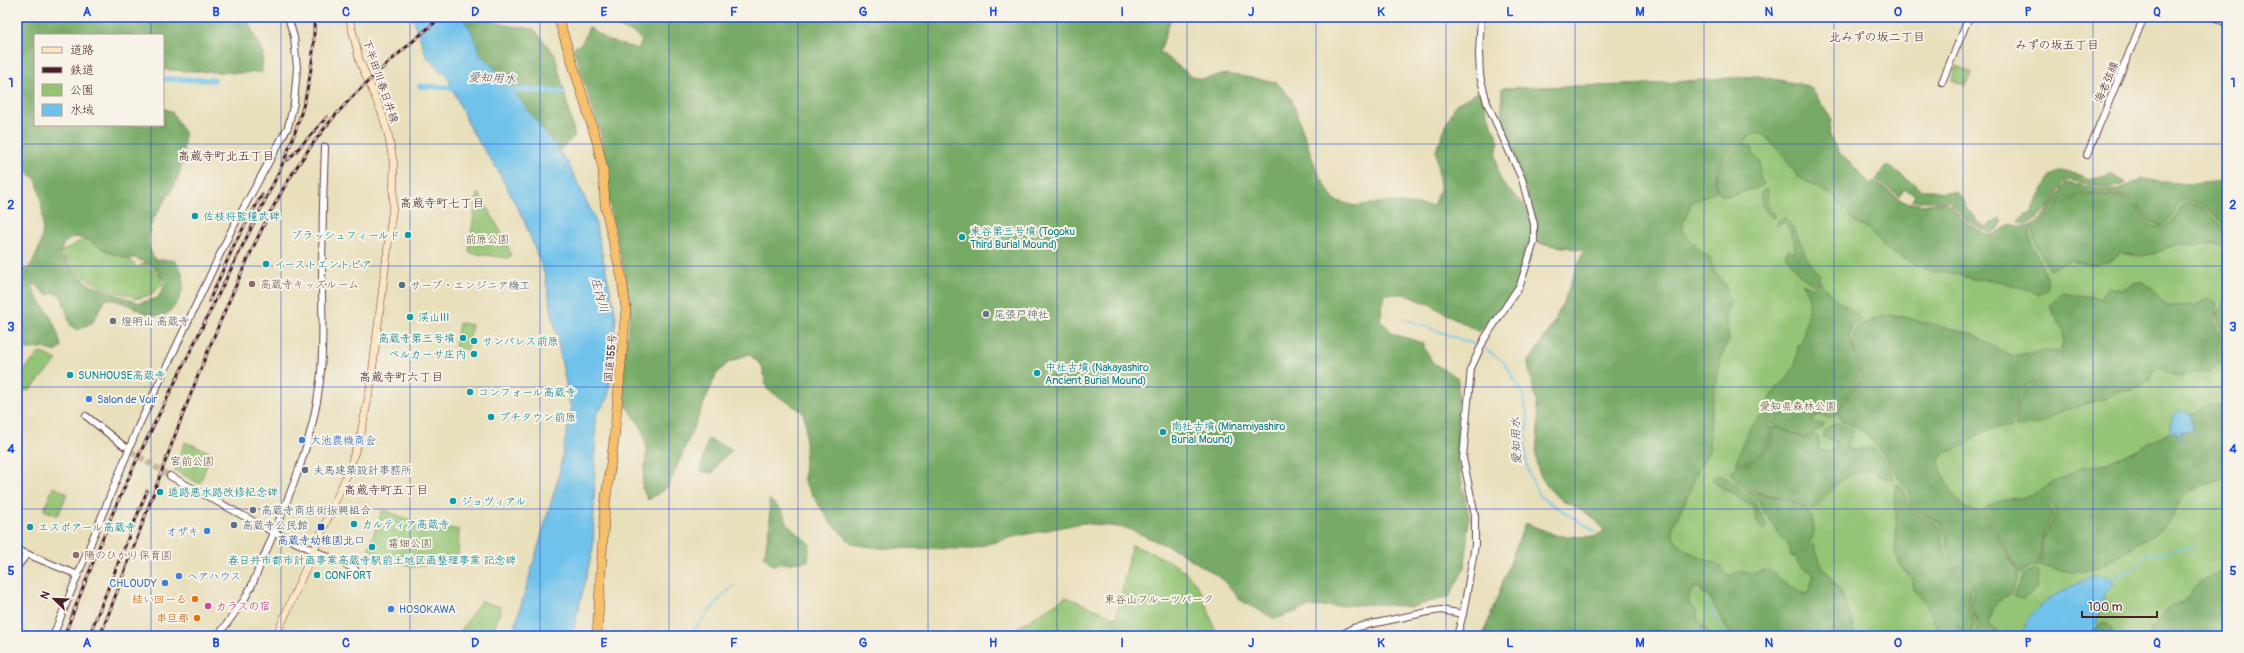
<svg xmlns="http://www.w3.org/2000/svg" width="2244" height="653" font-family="Pangolin,'Klee One',sans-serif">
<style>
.green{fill:#94c474;stroke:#6f7250}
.forest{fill:#7a6;stroke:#606448;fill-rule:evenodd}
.water{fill:#70c2eb;stroke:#5d708b}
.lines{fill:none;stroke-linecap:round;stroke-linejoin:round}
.stream{stroke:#70c2eb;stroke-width:1.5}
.canal{stroke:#70c2eb;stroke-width:5.5}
.tertiary-tunnel{stroke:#c8b99e;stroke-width:6;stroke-dasharray:6 3;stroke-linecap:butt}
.tertiary-casing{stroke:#623c41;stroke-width:8}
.secondary-casing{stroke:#623c41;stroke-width:8}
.trunk-casing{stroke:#623c41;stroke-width:10}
.tertiary{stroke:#fff;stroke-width:6}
.secondary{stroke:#fce6c4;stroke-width:7}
.trunk{stroke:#f7c06c;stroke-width:9}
.rail-casing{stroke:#4a1f2b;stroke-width:3}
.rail{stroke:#f7f3e8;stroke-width:1.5;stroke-dasharray:4.5;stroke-linecap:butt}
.grid{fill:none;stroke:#1d4ed8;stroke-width:1;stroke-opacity:0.55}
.culture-dot{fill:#0f9aa8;stroke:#f7f3e8;stroke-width:1.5}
.education-dot{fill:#8d6e63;stroke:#f7f3e8;stroke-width:1.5}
.service-dot{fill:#5c6f8a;stroke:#f7f3e8;stroke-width:1.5}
.worship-dot{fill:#6b7280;stroke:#f7f3e8;stroke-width:1.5}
.shop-dot{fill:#3f7fe0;stroke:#f7f3e8;stroke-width:1.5}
.transit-dot{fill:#1a4fb4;stroke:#f7f3e8;stroke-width:1.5}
.food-dot{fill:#e8710a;stroke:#f7f3e8;stroke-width:1.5}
.hotel-dot{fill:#d1479c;stroke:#f7f3e8;stroke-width:1.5}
.labels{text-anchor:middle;stroke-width:4;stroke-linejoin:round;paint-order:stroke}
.street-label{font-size:11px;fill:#4a1f2b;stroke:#f7f3e8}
.culture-label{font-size:11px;fill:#0d838f;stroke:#f7f3e8;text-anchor:start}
.park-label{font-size:11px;fill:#605141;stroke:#f7f3e8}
.education-label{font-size:11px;fill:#785e54;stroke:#f7f3e8;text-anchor:start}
.service-label{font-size:11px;fill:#4e5e75;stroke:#f7f3e8;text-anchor:start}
.worship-label{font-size:11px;fill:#5b616d;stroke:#f7f3e8;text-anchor:start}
.shop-label{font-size:11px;fill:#366cbe;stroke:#f7f3e8;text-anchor:start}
.transit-label{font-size:11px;fill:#164399;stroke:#f7f3e8}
.food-label{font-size:11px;fill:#c56008;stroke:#f7f3e8;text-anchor:end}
.hotel-label{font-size:11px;fill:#b23c85;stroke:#f7f3e8;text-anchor:start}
.neighbourhood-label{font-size:12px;fill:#4a1f2b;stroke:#f7f3e8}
.water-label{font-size:12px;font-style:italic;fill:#555065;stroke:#f7f3e8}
.neatline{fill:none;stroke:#1d4ed8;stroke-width:1.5}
.grid-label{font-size:13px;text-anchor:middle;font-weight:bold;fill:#1d4ed8}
</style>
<rect width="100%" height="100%" fill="#f7f3e8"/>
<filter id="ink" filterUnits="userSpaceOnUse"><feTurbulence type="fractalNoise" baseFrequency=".025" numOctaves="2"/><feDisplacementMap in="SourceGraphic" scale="8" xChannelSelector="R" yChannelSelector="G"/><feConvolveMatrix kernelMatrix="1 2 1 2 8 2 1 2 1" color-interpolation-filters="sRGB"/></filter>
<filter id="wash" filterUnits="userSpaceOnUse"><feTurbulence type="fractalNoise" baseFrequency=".012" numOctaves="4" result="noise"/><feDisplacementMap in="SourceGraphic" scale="16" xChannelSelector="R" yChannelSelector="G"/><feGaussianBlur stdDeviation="0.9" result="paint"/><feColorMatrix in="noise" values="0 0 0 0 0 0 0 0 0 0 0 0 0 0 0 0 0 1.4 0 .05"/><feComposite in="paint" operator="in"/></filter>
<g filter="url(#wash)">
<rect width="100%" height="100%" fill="#e8dfbb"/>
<g class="green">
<polygon points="1956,66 1972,73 1966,86 1952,80"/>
<path d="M 1758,76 L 1799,84 L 1812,89 L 1831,119 L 1829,136 L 1840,153 L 1870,184 L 1874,181 L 1904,202 L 1923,205 L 1943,202 L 1950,204 L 1967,224 L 1989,235 L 1994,235 L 2009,225 C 2015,224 2022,228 2028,227 C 2042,223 2057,197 2065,185 L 2068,183 L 2109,191 L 2118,190 L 2142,179 L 2161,182 L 2191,184 L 2227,181 L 2227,636 L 1483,636 L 1525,523 L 1558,536 L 1594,537 L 1604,531 C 1592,508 1563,507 1548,487 C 1527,461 1541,443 1538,414 C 1536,397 1531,380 1528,363 L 1550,330 L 1563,303 L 1584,250 L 1538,243 L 1536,221 L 1502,117 L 1502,88 L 1634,85 Z"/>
<polygon points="477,194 479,194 506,241 511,256 509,258 470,253 469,250"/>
<path d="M 83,240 L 88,240 L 109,252 L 131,260 L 137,268 L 144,263 L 162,278 L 160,280 L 164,283 L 150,295 L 134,299 L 133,296 C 101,289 79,279 60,252 Z"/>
<polygon points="459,323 472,325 468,350 455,348"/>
<polygon points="42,353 57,360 31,389 25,391 17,379 38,354"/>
<polygon points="185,442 210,452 211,454 200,483 198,483 174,470"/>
<polygon points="53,487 67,493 59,514 57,515 44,510"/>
<polygon points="384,510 422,524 459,530 458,557 456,559 413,567 368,549 382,511"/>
<path d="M 1132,545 C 1153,554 1177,561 1193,580 C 1205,594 1210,619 1218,636 L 1004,636 L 1066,597 L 1116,618 Z"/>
<polygon points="481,601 501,607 492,636 457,636"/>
</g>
<g class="forest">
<path d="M 17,17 L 246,17 L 263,54 L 262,72 L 240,73 L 167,70 L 163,69 L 163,35 L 35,35 L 35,125 L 163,125 L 163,108 L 172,112 L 185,134 C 183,149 183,165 177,180 C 165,208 135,228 155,260 L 174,260 C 183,270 186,281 181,294 C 163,339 137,300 106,299 L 93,322 L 78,330 L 71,326 L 61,296 L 54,293 L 47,295 L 35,284 L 33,287 C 35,300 45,305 50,316 C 55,325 59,336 61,346 L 56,352 L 44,348 L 27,349 L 17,345 L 17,267 L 27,270 C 48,244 45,210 36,179 L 25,170 L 17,174 ZM 73,237 L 88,239 L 108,252 L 127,258 L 136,258 L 152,266 L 166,282 L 158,298 L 139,303 L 89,284 L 73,270 L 59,254 L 64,243 Z"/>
<polygon points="433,17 480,17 506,25 534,29 555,55 575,136 554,156"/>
<path d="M 599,17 L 1171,17 L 1160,52 L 1190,75 L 1201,79 L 1227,74 L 1276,82 L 1291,98 L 1317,171 L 1334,200 L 1355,206 L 1388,202 L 1433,206 L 1440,188 L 1436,151 L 1447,123 L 1456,104 L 1482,90 L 1486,109 L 1499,142 C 1495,153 1496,169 1501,180 C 1506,191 1523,200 1529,212 C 1531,217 1531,225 1532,230 C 1537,273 1505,303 1479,332 L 1429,304 L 1404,294 L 1385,294 L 1380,320 L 1394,334 L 1422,343 L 1433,363 L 1458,378 L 1457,459 L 1469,516 L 1465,567 L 1449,597 L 1411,607 L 1377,604 L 1309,607 L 1275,619 L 1240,600 L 1221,578 L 1176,550 L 1127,528 L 1082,523 L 1013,537 L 970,549 L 879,548 L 852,544 L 830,522 L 804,482 L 806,425 L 803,412 L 767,389 L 762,366 L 749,354 L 728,363 L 716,375 L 668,487 L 648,500 L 642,488 L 647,449 L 642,428 L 622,400 L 624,355 L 630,317 L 626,279 L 611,215 L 600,132 L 573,48 L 582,43 L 589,27 L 607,40 L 638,49 L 642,41 L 635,34 Z"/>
<path d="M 1758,76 L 1799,84 L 1812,89 L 1831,119 L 1829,136 L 1840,153 L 1870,184 L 1874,181 L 1904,202 L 1923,205 L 1943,202 L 1950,204 L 1967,224 L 1989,235 L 1994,235 L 2009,225 C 2015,224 2022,228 2028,227 C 2042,223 2057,197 2065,185 L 2068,183 L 2109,191 L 2118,190 L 2142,179 L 2161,182 L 2191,184 L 2227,181 L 2227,206 L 2226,203 L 2223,205 L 2227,218 L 2227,230 C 2217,216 2202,199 2183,200 C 2172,208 2176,219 2160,225 L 2146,220 L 2138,203 L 2132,197 L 2086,193 L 2063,200 L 2031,228 C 2026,247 2047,267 2048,288 L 2040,295 L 2017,286 L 1993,280 L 1974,279 L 1943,271 L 1934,273 L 1886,249 L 1869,229 L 1857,224 L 1834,196 L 1798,177 L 1782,153 L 1764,135 L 1758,133 L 1754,134 C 1730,151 1712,158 1716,191 L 1691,203 L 1683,223 L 1683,231 L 1689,239 L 1709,257 L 1714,271 L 1725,285 L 1727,296 L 1731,301 L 1726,314 L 1729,341 L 1720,358 L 1711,412 L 1709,451 L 1698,469 L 1689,493 L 1672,528 C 1674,552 1700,555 1717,564 C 1722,567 1725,572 1729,575 L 1741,571 L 1752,574 L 1763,570 L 1771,571 L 1789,587 L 1794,587 L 1804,594 L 1810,592 L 1813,576 L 1812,572 L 1805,569 L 1796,561 L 1812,544 L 1814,544 L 1820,562 L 1843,596 L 1853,622 L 1854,636 L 1731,636 L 1709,597 L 1702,593 L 1700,587 L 1693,589 L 1688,598 L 1690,605 L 1695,609 L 1699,622 L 1712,636 L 1483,636 L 1525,523 L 1558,536 L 1594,537 L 1604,531 C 1592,508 1563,507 1548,487 C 1527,461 1541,443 1538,414 C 1536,397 1531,380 1528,363 L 1550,330 L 1563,303 L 1584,250 L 1538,243 L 1536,221 L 1502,117 L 1502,88 L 1634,85 Z"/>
<path d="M 1745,143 L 1753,148 L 1753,154 L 1760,162 L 1760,178 L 1764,184 L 1763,186 L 1729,196 L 1720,194 C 1706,173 1730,154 1745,143 Z"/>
<polygon points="1885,166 1889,166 1922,190 1933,190 1942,193 1955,192 1962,198 1967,210 1975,216 1976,221 1987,227 2000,218 2003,221 1998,229 1991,233 1968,222 1950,201 1912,201 1915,195 1904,189 1900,196 1876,180"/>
<polygon points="2061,171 2080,175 2088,179 2096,177 2106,177 2109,174 2126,182 2125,184 2109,189 2069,180 2063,184 2049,207 2031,223 2027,225 2019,222 2021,218 2032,211 2050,176"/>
<path d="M 1766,189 L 1768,190 C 1767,199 1766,210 1775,214 L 1774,219 C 1766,214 1757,201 1762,191 Z"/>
<path d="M 2090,195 L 2130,199 L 2137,206 L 2144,222 L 2155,227 L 2162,227 L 2172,222 L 2185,203 C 2204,202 2217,222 2227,235 L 2227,271 L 2225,270 L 2224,249 L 2221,246 L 2209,243 L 2198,245 L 2178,243 L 2156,253 L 2141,256 L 2120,253 C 2116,256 2112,260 2107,262 C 2098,265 2080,265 2072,260 L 2049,269 L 2037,247 L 2033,230 L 2062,204 L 2076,198 Z"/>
<path d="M 1784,217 C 1802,232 1801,259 1819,273 L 1820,278 L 1813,285 L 1802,277 L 1785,255 L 1789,249 L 1794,254 C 1797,242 1791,231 1784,222 L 1776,225 L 1778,221 Z"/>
<path d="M 1820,280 C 1825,296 1850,305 1861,319 L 1851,327 L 1849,336 L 1860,371 L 1837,414 L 1829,418 L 1819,415 L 1814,417 L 1812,421 L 1815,424 L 1824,424 L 1822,428 L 1804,438 C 1790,431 1767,426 1761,413 L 1762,409 L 1768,405 C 1771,390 1786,382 1793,369 C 1797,362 1797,353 1798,345 L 1802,342 L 1809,305 L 1809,297 L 1802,283 L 1812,288 Z"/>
<polygon points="2142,282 2152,289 2167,306 2196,305 2207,299 2215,301 2217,304 2214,322 2221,335 2217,354 2222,362 2209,373 2195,372 2178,377 2161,369 2155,370 2148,381 2135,390 2118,391 2104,399 2066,409 2041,424 2015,427 2018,404 2022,394 2060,359 2064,332 2050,306 2062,292 2101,299 2108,287 2122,290 2133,283"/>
<polygon points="2227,294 2227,361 2220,354 2225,334 2218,323 2217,314"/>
<path d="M 1894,315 L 1973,334 L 2011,356 L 2045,351 L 2059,352 L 2055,361 L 2018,394 L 2011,429 C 2007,429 2002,426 1999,427 C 1983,428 1973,442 1959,448 C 1953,451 1943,451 1940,457 C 1935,465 1956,501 1964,507 C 1970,510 1975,511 1981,512 L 2018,571 L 2018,578 L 2011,595 C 1998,595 1987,615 1989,626 L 1998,630 L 1998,636 L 1975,636 L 1979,626 L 1971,608 L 1975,589 L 1971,583 L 1955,568 L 1950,561 L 1946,535 L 1940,522 L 1914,510 L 1911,507 L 1909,491 L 1898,477 L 1883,453 L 1865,432 L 1842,421 L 1838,415 L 1862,375 L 1861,362 L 1853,346 L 1854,332 L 1860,325 L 1884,316 Z"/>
<path d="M 2213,405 L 2227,405 L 2227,477 C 2214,483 2195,486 2184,496 C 2174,505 2174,518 2164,527 C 2151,537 2099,569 2086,572 C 2071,574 2055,569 2040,566 L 2044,536 L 2056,514 L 2055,507 L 2039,490 L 2082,467 L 2108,464 L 2171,432 L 2192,431 L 2190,414 Z"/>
<path d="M 1760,417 L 1771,428 C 1769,455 1757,457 1736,466 C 1737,454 1750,421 1760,417 Z"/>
<path d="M 1837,423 L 1854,431 L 1847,445 L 1848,449 L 1873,448 L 1889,466 L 1894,479 L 1890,480 L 1871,470 L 1850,475 L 1841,480 L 1813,510 L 1782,498 L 1745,489 L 1731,476 L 1732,470 C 1756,459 1772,458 1773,427 L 1783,429 L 1804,439 L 1815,435 L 1818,437 L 1820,450 L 1831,452 L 1837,445 L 1835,441 L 1823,437 L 1824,430 Z"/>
<polygon points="708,439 732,450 718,463 713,473 700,471"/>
<path d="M 1717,475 C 1734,478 1768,511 1765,529 L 1761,529 C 1755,522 1758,513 1751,506 L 1715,483 L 1712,478 Z"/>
<polygon points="1896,485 1900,485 1906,494 1907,503 1912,513 1932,521 1940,528 1948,565 1971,587 1969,611 1975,623 1971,636 1941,636 1926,604 1915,592 1912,579 1900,565 1895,554 1897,526 1894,498"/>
<path d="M 1747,492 C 1768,496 1807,497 1813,522 C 1817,539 1806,548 1795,558 L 1791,557 L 1788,543 L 1781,536 L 1758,502 Z"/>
<path d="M 2037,492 L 2049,504 L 2053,514 L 2043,532 L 2038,565 L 2030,567 L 2021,574 L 1983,510 C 2001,494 2026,502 2037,492 Z"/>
<polygon points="769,499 782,511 789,526 810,544 808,561 772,565 764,557 770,524"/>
<polygon points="2227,560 2227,636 2147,636 2169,607 2182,603 2199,582 2221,571"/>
<polygon points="2033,570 2039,571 2037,589 2023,599 2015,597 2014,595 2024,575"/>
<polygon points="2102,623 2105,623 2112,629 2111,636 2092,636"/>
</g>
<g class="water">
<polygon points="412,17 462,17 471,30 480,54 500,73 568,163 594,217 616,316 608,399 596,415 593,548 572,636 512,636 558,479 571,409 544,272 523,218 497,169 471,130 448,78 427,57"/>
<polygon points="2184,411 2190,414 2192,431 2181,432 2181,440 2179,440 2178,433 2171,432 2172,418 2176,412"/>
<path d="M 2093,575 L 2106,576 L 2115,584 L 2104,595 L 2097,628 L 2092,636 L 2021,636 C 2024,630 2027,621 2031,615 C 2039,607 2054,592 2065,591 Z"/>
</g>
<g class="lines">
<g class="stream">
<polyline points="1402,318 1479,346"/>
<polyline points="1482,347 1503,361 1522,392 1528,418 1525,445 1528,471 1539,496 1596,532"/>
<polyline points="2109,581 2132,569 2148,555 2195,546"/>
<polyline points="1708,603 1726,636"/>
<polyline points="689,636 721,597 735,585"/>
</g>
<g class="canal">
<polyline points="163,79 214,80"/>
<polyline points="420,86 459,88"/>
<polyline points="506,89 563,92"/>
</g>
</g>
</g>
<g filter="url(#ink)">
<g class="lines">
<polyline class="tertiary-tunnel" points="124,447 170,476"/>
<defs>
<g id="tertiary">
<polyline points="2214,17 2227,23"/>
<polyline points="1942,82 1969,17"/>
<polyline points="2087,155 2144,17"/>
<polyline points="86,416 124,446"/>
<polyline points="170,476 273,532 355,569"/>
<polyline points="17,550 78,575"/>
<polyline points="17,567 27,554"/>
<polyline points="1463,614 1475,545 1475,516 1463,458 1471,368 1485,338 1520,285 1534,242 1534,224 1522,179 1487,103 1480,76 1479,53 1481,17"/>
<polyline points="53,636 138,427 231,231 288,127 294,103 297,68 294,37 288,17"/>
<path d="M 218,636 L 244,600 L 252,585 C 279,519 312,453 320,381 C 324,349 322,316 322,284 C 322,238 323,193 325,147"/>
<polyline points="1340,636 1353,628 1428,612 1441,610 1463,614 1457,636"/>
</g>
<polyline id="secondary" points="276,636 349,470 361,433 370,389 393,206 394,165 388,134 382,113 360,62 349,17"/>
<polyline id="trunk" points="558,17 597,142 603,170 605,205 622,279 626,309 614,440 605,505 597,636"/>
</defs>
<use href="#tertiary" class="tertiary-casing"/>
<use href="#secondary" class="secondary-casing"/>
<use href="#trunk" class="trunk-casing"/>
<use href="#tertiary" class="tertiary"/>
<use href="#secondary" class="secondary"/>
<use href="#trunk" class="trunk"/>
<defs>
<g id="rail">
<polyline points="288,160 327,117"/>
<polyline points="209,301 236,241 262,195"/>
<path d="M 64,636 L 111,517 L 139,455 L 278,174 C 301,124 316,73 314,17"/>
<polyline points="89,636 147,491"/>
<path d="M 100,636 C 144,524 181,410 230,299 C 256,239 282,181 324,129 C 357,87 401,52 441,17"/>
</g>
</defs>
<use href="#rail" class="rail-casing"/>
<use href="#rail" class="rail"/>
</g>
</g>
<path class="grid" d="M 151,17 L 151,35M 281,17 L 281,636M 410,17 L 410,636M 540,17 L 540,636M 669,17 L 669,636M 798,17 L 798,636M 928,17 L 928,636M 1057,17 L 1057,636M 1187,17 L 1187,636M 1316,17 L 1316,636M 1446,17 L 1446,636M 1575,17 L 1575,636M 1704,17 L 1704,636M 1834,17 L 1834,636M 1963,17 L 1963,636M 2093,17 L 2093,636M 151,125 L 151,636M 17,144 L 2227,144M 17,266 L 2227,266M 17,387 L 2227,387M 17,509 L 2227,509"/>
<g class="culture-dot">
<circle cx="195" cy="216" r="4"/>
<circle cx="408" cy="235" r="4"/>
<circle cx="962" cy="237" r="4"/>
<circle cx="266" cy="264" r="4"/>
<circle cx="410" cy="317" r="4"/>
<circle cx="463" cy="338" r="4"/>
<circle cx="474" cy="341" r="4"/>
<circle cx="474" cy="354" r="4"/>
<circle cx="1037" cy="373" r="4"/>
<circle cx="70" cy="375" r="4"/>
<circle cx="470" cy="392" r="4"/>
<circle cx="491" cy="417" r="4"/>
<circle cx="1163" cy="432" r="4"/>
<circle cx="160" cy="492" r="4"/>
<circle cx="453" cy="501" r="4"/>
<circle cx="354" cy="524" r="4"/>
<circle cx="30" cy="527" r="4"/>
<circle cx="372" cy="547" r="4"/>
<circle cx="317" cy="575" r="4"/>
</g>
<g class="education-dot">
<circle cx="252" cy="284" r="4"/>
<circle cx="76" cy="555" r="4"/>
</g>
<g class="service-dot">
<circle cx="402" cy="285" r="4"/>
<circle cx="305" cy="470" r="4"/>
<circle cx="253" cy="510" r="4"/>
<circle cx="234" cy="525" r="4"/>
</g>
<g class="worship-dot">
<circle cx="986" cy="314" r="4"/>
<circle cx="113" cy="321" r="4"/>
</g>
<g class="shop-dot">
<circle cx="89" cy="399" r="4"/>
<circle cx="302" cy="440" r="4"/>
<circle cx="207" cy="531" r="4"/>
<circle cx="179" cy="576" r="4"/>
<circle cx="165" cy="583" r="4"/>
<circle cx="391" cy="609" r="4"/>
</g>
<rect class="transit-dot" x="317" y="523" width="8" height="8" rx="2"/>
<g class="food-dot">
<circle cx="195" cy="599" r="4"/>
<circle cx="197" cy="618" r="4"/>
</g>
<circle class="hotel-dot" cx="208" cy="606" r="4"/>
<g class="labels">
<g class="street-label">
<text transform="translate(381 81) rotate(71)" y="4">下半田川春日井線</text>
<text transform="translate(2106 82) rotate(-67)" y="4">海老弦線</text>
<text transform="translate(610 358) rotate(-85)" y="4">国道155号</text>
</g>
<g class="culture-label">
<text x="203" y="220">佐枝将監種武碑</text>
<text x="970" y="235">東谷第三号墳 (Togoku<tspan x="970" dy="13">Third Burial Mound)</tspan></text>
<text x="400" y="239" text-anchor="end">ブラッシュフィールド</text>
<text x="274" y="268">イーストエントピア</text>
<text x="418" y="321">渓山III</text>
<text x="455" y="342" text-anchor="end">高蔵寺第三号墳</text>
<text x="482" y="345">サンパレス前原</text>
<text x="466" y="358" text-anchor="end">ベルカーサ庄内</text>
<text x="1045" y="371">中社古墳 (Nakayashiro<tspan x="1045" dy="13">Ancient Burial Mound)</tspan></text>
<text x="78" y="379">SUNHOUSE高蔵寺</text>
<text x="478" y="396">コンフォール高蔵寺</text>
<text x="499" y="421">プチタウン前原</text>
<text x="1171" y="430">南社古墳 (Minamiyashiro<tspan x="1171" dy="13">Burial Mound)</tspan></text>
<text x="168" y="496">道路悪水路改修紀念碑</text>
<text x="461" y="505">ジョヴィアル</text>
<text x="362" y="528">カルティア高蔵寺</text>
<text x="38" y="531">エスポアール高蔵寺</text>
<text x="372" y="564" text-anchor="middle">春日井市都市計画事業高蔵寺駅前土地区画整理事業 記念碑</text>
<text x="325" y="579">CONFORT</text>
</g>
<g class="park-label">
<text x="487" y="243">前原公園</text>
<text x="1798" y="410">愛知県森林公園</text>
<text x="192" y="465">宮前公園</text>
<text x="410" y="547">霜畑公園</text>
<text x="1159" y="603">東谷山フルーツパーク</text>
</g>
<g class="education-label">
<text x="260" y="288">高蔵寺キッズルーム</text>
<text x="84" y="559">陽のひかり保育園</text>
</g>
<g class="service-label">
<text x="410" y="289">サーブ・エンジニア機工</text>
<text x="313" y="474">夫馬建築設計事務所</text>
<text x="261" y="514">高蔵寺商店街振興組合</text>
<text x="242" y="529">高蔵寺公民館</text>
</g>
<g class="worship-label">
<text x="994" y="318">尾張戸神社</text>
<text x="121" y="325">燈明山 高蔵寺</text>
</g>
<g class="shop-label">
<text x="97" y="403">Salon de Voir</text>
<text x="310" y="444">大池農機商会</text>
<text x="199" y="535" text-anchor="end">オザキ</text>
<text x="187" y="580">ヘアハウス</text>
<text x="157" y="587" text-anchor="end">CHLOUDY</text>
<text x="399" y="613">HOSOKAWA</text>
</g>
<g class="transit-label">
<text x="321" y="544">高蔵寺幼稚園北口</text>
</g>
<g class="food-label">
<text x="187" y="603">結い回ーる</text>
<text x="189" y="622">串旦那</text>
</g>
<g class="hotel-label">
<text x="216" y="610">カラスの宿</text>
</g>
<g class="neighbourhood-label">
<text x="1877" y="41">北みずの坂二丁目</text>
<text x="2057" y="49">みずの坂五丁目</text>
<text x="226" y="160">高蔵寺町北五丁目</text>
<text x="442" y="207">高蔵寺町七丁目</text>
<text x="401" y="381">高蔵寺町六丁目</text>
<text x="386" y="494">高蔵寺町五丁目</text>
</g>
<g class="water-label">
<text transform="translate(492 78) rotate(2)" y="4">愛知用水</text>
<text transform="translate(600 295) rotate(74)" y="4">庄内川</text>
<text transform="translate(1516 441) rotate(-92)" y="4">愛知用水</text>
</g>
</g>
<rect width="2244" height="653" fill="none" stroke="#f7f3e8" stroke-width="44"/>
<rect x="34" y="34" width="130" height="92" fill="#f7f3e8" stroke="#b29e9c"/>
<rect x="42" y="47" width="20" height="6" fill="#fce6c4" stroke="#b29e9c"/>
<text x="70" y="54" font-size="12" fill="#4a1f2b">道路</text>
<rect x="42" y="67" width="20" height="6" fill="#4a1f2b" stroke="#b29e9c"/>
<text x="70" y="74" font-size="12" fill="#4a1f2b">鉄道</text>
<rect x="42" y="84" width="20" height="12" fill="#94c474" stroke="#b29e9c"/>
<text x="70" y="94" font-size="12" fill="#4a1f2b">公園</text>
<rect x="42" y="104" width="20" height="12" fill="#70c2eb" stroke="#b29e9c"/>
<text x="70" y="114" font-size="12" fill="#4a1f2b">水域</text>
<g transform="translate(54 599) rotate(293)" stroke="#f7f3e8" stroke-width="3" paint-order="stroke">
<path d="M0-3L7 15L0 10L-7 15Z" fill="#4a1f2b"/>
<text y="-6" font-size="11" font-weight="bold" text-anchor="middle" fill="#4a1f2b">N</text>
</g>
<path d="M2082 611v6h75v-6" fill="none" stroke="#4a1f2b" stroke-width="2"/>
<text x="2088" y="611" font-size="12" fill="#4a1f2b" stroke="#f7f3e8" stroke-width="3" paint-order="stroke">100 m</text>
<rect x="22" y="22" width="2200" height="609" class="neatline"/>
<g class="grid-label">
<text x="87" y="16">A</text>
<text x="216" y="16">B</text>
<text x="346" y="16">C</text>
<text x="475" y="16">D</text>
<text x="604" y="16">E</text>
<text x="734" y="16">F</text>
<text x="863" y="16">G</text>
<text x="993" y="16">H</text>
<text x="1122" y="16">I</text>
<text x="1251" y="16">J</text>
<text x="1381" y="16">K</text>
<text x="1510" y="16">L</text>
<text x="1640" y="16">M</text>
<text x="1769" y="16">N</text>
<text x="1898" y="16">O</text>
<text x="2028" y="16">P</text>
<text x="2157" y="16">Q</text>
<text x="11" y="87">1</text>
<text x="2233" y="87">1</text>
<text x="11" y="209">2</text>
<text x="2233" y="209">2</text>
<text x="11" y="331">3</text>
<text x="2233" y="331">3</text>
<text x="11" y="453">4</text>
<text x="2233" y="453">4</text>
<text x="11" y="575">5</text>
<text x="2233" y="575">5</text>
<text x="87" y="647">A</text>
<text x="216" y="647">B</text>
<text x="346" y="647">C</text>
<text x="475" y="647">D</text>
<text x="604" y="647">E</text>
<text x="734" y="647">F</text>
<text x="863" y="647">G</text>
<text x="993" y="647">H</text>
<text x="1122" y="647">I</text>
<text x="1251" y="647">J</text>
<text x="1381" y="647">K</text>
<text x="1510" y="647">L</text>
<text x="1640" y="647">M</text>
<text x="1769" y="647">N</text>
<text x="1898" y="647">O</text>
<text x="2028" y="647">P</text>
<text x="2157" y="647">Q</text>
</g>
</svg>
